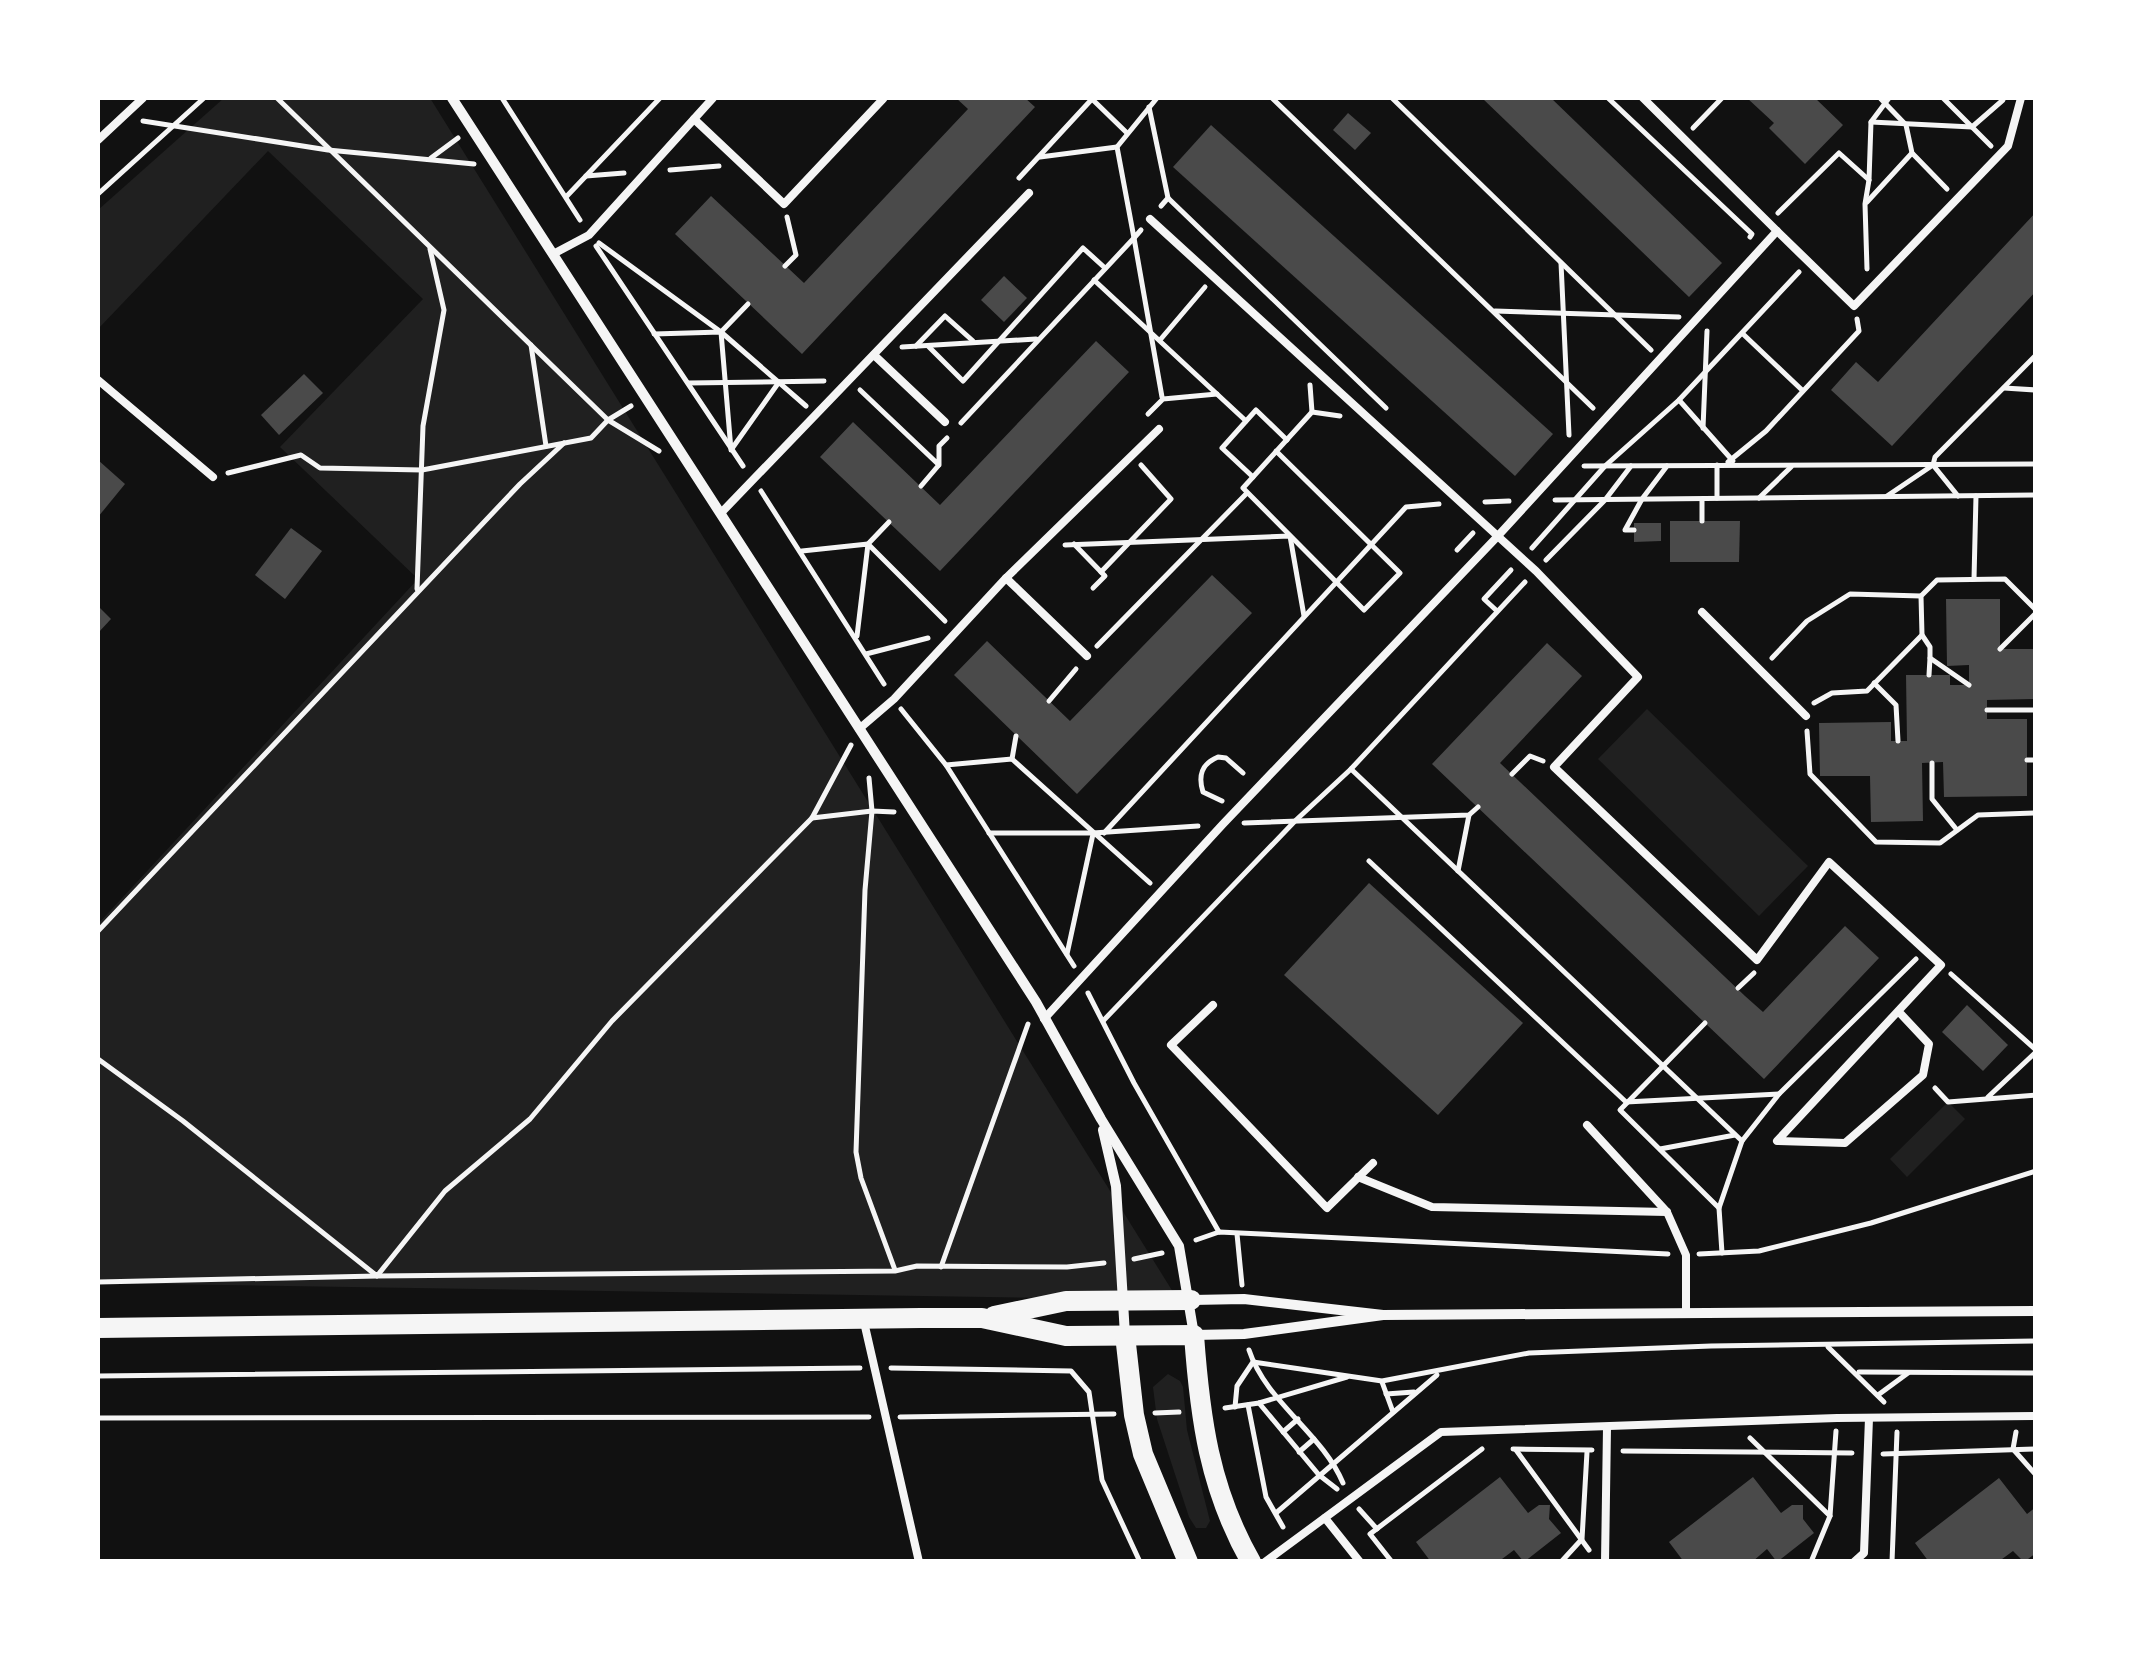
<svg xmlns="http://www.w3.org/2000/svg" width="2133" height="1659" font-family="Overpass,sans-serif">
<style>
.green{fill:#202020}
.building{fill:#4a4a4a}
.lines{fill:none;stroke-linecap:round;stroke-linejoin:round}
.path{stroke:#f5f5f5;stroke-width:5}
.service{stroke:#f5f5f5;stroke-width:8}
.minor{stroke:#f5f5f5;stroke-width:10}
.secondary{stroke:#f5f5f5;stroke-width:20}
</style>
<rect width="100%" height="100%" fill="#111"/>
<g class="green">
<polygon points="224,98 430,98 1178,1300 98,1283 98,924 418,579 280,447 423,299 268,151 98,329 98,210"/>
<polygon points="1647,709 1808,866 1759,916 1598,759"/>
<polygon points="1948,1102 1965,1119 1907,1177 1890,1159"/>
<polygon points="1168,1374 1180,1381 1183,1387 1187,1430 1210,1521 1206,1528 1196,1528 1189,1517 1157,1419 1153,1387"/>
</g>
<g class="building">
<polygon points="956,98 1025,98 1035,107 802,354 675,234 711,196 804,283 968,109"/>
<polygon points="1482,98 1551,98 1722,263 1689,297"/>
<polygon points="1747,98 1815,98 1843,125 1805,164 1769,128 1774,123"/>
<polygon points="1348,113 1371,133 1355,150 1333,130"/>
<polygon points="1211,125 1553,434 1515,476 1173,167"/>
<polygon points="2036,212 2036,291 1892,446 1831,390 1856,362 1878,382"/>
<polygon points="1004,276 1027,298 1004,322 981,300"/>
<polygon points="1096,341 1129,372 940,571 820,457 853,422 940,505"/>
<polygon points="304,374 323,393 279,435 261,415"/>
<polygon points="98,460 125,484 98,517"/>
<polygon points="1670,521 1740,521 1739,562 1670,562"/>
<polygon points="1634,523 1661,523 1661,541 1634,542"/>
<polygon points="291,528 322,551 285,599 255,575"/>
<polygon points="1212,575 1252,613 1077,794 954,675 987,641 1070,721"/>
<polygon points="1946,599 2000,599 2000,649 2036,649 2036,699 1987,700 1987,719 2027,719 2027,796 1944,797 1943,762 1922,763 1923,821 1871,822 1870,776 1820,776 1819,723 1891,722 1891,741 1907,741 1906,675 1950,675 1950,685 1969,685 1969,665 1947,666"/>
<polygon points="98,606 111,619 98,633"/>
<polygon points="1547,643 1582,676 1500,763 1745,996 1763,1012 1845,926 1879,958 1764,1079 1432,764"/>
<polygon points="1369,883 1523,1023 1438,1115 1284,975"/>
<polygon points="1967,1005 2008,1045 1983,1071 1942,1032"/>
<polygon points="1500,1477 1528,1513 1539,1505 1550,1505 1549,1519 1561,1533 1524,1562 1514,1550 1498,1562 1431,1562 1416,1542"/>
<polygon points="1753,1477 1781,1513 1792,1505 1803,1505 1803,1519 1814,1533 1777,1562 1767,1549 1752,1562 1684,1562 1669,1542"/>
<polygon points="1999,1478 2027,1514 2036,1507 2036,1553 2024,1562 2013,1551 1998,1562 1929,1562 1915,1543"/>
</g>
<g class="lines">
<g class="path">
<polyline points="277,98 608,420 659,451"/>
<polyline points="502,98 580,220"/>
<polyline points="1272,98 1593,408"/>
<polyline points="1392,98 1651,350"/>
<polyline points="1608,98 1752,234 1750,237"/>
<polyline points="1880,98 1906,125 1912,153 1947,189"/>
<polyline points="1943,98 1991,146"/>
<polyline points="1093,100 1127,133"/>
<polyline points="1149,107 1168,198 1161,206"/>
<polyline points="143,121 328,150 474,164"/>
<polyline points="1871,122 1972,127 2003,100"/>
<polyline points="1693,128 1722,98"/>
<polyline points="1040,157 1117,147"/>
<polyline points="431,158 458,138"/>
<polyline points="670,170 719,166"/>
<polyline points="586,176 624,173"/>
<polyline points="1019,178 1092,99"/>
<polyline points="98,194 204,98"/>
<polyline points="566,197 660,98"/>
<polyline points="1168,198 1386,408"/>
<polyline points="1867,202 1912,153"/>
<polyline points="1778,213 1839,153 1869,180"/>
<polyline points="1141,230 1134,238 1117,147 1157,98"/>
<polyline points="1134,238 1162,397"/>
<polyline points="599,243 721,332 806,406"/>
<polyline points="596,246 743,466"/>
<polyline points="1561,263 1569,435"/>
<polyline points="785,266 796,255 787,217"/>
<polyline points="1867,269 1865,204 1869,180 1871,122 1889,98"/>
<polyline points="1094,280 1246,421"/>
<polyline points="1495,311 1679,317"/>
<polyline points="721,332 748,304"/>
<polyline points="654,334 721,332 731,450 779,382"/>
<polyline points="1743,334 1802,390"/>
<polyline points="1160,340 1205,287"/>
<polyline points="531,345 546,446"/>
<polyline points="916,346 945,316 973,341"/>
<polyline points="928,346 963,381 1083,248 1105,268"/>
<polyline points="902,347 1036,339"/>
<polyline points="688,383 824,381"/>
<polyline points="1310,385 1312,412"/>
<polyline points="2004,388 2036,390"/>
<polyline points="860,390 939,465 939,446 947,438"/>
<polyline points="1679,400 1733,461"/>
<polyline points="1148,414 1163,399 1217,394"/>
<polyline points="961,423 1134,238"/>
<polyline points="1703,428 1707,331"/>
<polyline points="1276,451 1400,573 1364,610 1243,488 1312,412 1340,416"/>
<polyline points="1728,462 1766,431 1859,331 1857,319"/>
<polyline points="1933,465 1958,496"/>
<polyline points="1584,466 2036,464"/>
<polyline points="228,473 301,455 320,468 422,470 591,438 608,420 631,406"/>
<polyline points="1253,477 1222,448 1256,410 1287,440"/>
<polyline points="921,486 938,466"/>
<polyline points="761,491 884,684"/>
<polyline points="1887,496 1933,465 1935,457 2036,355"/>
<polyline points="1717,498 1717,465"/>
<polyline points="1759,498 1791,467"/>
<polyline points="1702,499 1702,521"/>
<polyline points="1555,500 2036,495"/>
<polyline points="1485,502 1509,501"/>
<polyline points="889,522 868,544 945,621"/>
<polyline points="1634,530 1625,530 1642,499 1667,466"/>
<polyline points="1074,544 1105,576 1093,588"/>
<polyline points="1065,545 1290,536 1304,616"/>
<polyline points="1532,548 1605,466 1679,400 1799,272"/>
<polyline points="1457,550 1473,533"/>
<polyline points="802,551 868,544 857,636"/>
<polyline points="1546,560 1605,500 1631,466"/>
<polyline points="1101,572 1171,499 1141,465"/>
<polyline points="1974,579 1976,496"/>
<polyline points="417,589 423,426 444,310 430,249"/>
<polyline points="1497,611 1484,599 1511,570"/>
<polyline points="1922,635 1930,647 1930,658 1969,685"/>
<polyline points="1097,646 1247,493"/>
<polyline points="2000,649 2036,613"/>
<polyline points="866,654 928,638"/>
<polyline points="1772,658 1807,621 1850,594 1921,596"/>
<polyline points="1929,675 1930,658"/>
<polyline points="1874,683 1896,705 1898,741"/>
<polyline points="1049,701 1076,669"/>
<polyline points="1814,703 1832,693 1867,691 1922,635 1921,596 1937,580 2005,579 2036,610"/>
<polyline points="901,709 946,765 1074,966"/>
<polyline points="1987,710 2036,710"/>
<polyline points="1807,731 1810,774 1876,842 1940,843 1978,815 2036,813"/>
<polyline points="1012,759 1016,736"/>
<polyline points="2027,760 2036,760"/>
<polyline points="1932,763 1932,799 1957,830"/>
<polyline points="946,765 1012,759 1150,883"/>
<polyline points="1351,769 1742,1141"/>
<polyline points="1512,774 1530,756 1543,761"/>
<polyline points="869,778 872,811 865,890 856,1152 861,1178 895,1270"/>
<path d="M 1222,801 L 1203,792 C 1198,776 1201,764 1218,757 L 1226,758 L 1243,773"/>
<polyline points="812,818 872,811 894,812"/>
<polyline points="1244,823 1469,815 1478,807"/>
<polyline points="989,833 1093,833 1198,826"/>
<polyline points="1104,833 1406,507 1439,504"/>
<polyline points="1369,861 1626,1102 1779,1094"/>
<polyline points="1458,871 1469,815"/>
<polyline points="98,931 520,484 564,443"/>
<polyline points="1067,954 1093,834"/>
<polyline points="1951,974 2036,1050"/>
<polyline points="1738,988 1754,973"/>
<polyline points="1088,993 1134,1083 1219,1232"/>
<polyline points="1103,1021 1295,821 1351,769 1525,582"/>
<polyline points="1705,1023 1620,1110 1719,1208"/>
<polyline points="98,1059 183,1121 377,1276 445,1191 530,1119 612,1021 812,818 851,745"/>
<polyline points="1935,1088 1948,1102 2036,1095"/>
<polyline points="1988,1097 2036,1052"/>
<polyline points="1660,1149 1735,1135"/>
<polyline points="1237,1234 1242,1285"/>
<polyline points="1196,1240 1219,1232 1668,1254"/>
<polyline points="1722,1253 1719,1208 1742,1141 1779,1094 1916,959"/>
<polyline points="1699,1254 1759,1251 1871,1223 2036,1171"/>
<polyline points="1134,1259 1162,1253"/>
<polyline points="941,1267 1028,1024"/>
<polyline points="98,1282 377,1276 895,1271 917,1266 1067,1267 1104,1263"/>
<polyline points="1828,1347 1884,1402"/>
<path d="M 1249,1350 C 1266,1402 1322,1433 1343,1483"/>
<polyline points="891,1368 1071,1371 1089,1392 1102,1480 1140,1562"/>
<polyline points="1859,1372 2036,1373"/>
<polyline points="98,1376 860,1368"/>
<polyline points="1382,1382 1393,1412"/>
<polyline points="1386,1394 1414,1392"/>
<polyline points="1878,1395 1908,1373"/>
<polyline points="1259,1403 1319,1475 1337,1489"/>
<polyline points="1248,1405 1266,1497 1283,1527"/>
<polyline points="1235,1407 1237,1386 1253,1362 1382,1381 1529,1353 1711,1346 2036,1341"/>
<polyline points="1225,1408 1259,1403 1347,1377"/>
<polyline points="1155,1413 1179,1412"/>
<polyline points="900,1417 1114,1414"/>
<polyline points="98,1418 869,1417"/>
<polyline points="1283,1432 1298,1419"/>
<polyline points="2016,1432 2013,1449 2036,1475"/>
<polyline points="1750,1438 1830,1516"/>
<polyline points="1513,1449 1592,1450"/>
<polyline points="1516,1450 1589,1550"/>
<polyline points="1623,1451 1852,1453"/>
<polyline points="1299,1452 1314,1439"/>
<polyline points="1883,1454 2036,1449"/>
<polyline points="1359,1509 1377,1529"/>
<polyline points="1276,1513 1437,1375"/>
<polyline points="1392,1562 1370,1534 1482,1449"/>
<polyline points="1561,1562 1582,1539 1587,1452"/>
<polyline points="1811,1562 1830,1516 1836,1431"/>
<polyline points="1892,1562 1897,1432"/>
</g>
<g class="service">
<polyline points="1643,98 1777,231"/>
<polyline points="694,119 784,204 883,99 881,98"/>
<polyline points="98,140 143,98"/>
<polyline points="1150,219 1536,571 1638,677 1554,767 1757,960 1829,862 1941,965 1777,1141 1845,1143 1923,1075 1929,1044 1899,1012"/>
<polyline points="555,253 589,235 713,98"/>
<polyline points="874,355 945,422"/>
<polyline points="98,380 213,477"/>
<polyline points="721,513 1029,193"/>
<polyline points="1006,578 1087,656"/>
<polyline points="1702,612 1806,716"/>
<polyline points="859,729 894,699 1006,578 1159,429"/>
<polyline points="1213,1005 1171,1045 1327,1208 1373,1163"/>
<polyline points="1044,1019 1223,824 1496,538 1777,231 1854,306 2008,146 2021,98"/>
<polyline points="1587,1125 1667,1212 1686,1255 1686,1313"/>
<polyline points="1358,1177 1432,1207 1667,1212"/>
<polyline points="864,1322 919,1562"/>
<polyline points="1325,1518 1360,1562"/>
<polyline points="1265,1562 1441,1432 1837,1418 2036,1416"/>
<polyline points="1605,1562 1607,1428"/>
<polyline points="1854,1562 1864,1553 1869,1418"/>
</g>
<g class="minor">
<polyline points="452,98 1036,1002 1101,1119 1179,1246 1194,1335 1244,1334 1383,1315"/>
<polyline points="1103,1130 1116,1186 1125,1335"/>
<polyline points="1192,1300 1244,1299 1383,1315 2036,1311"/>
</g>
<g class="secondary">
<polyline points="994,1316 1066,1301 1191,1300"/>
<path d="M 98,1328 L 921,1318 L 982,1318 L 1066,1336 L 1194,1335 C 1200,1418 1209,1488 1251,1562"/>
<polyline points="1125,1335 1134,1415 1143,1454 1188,1562"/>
</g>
</g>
<rect width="2133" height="1659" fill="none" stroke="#ffffff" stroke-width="200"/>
</svg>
